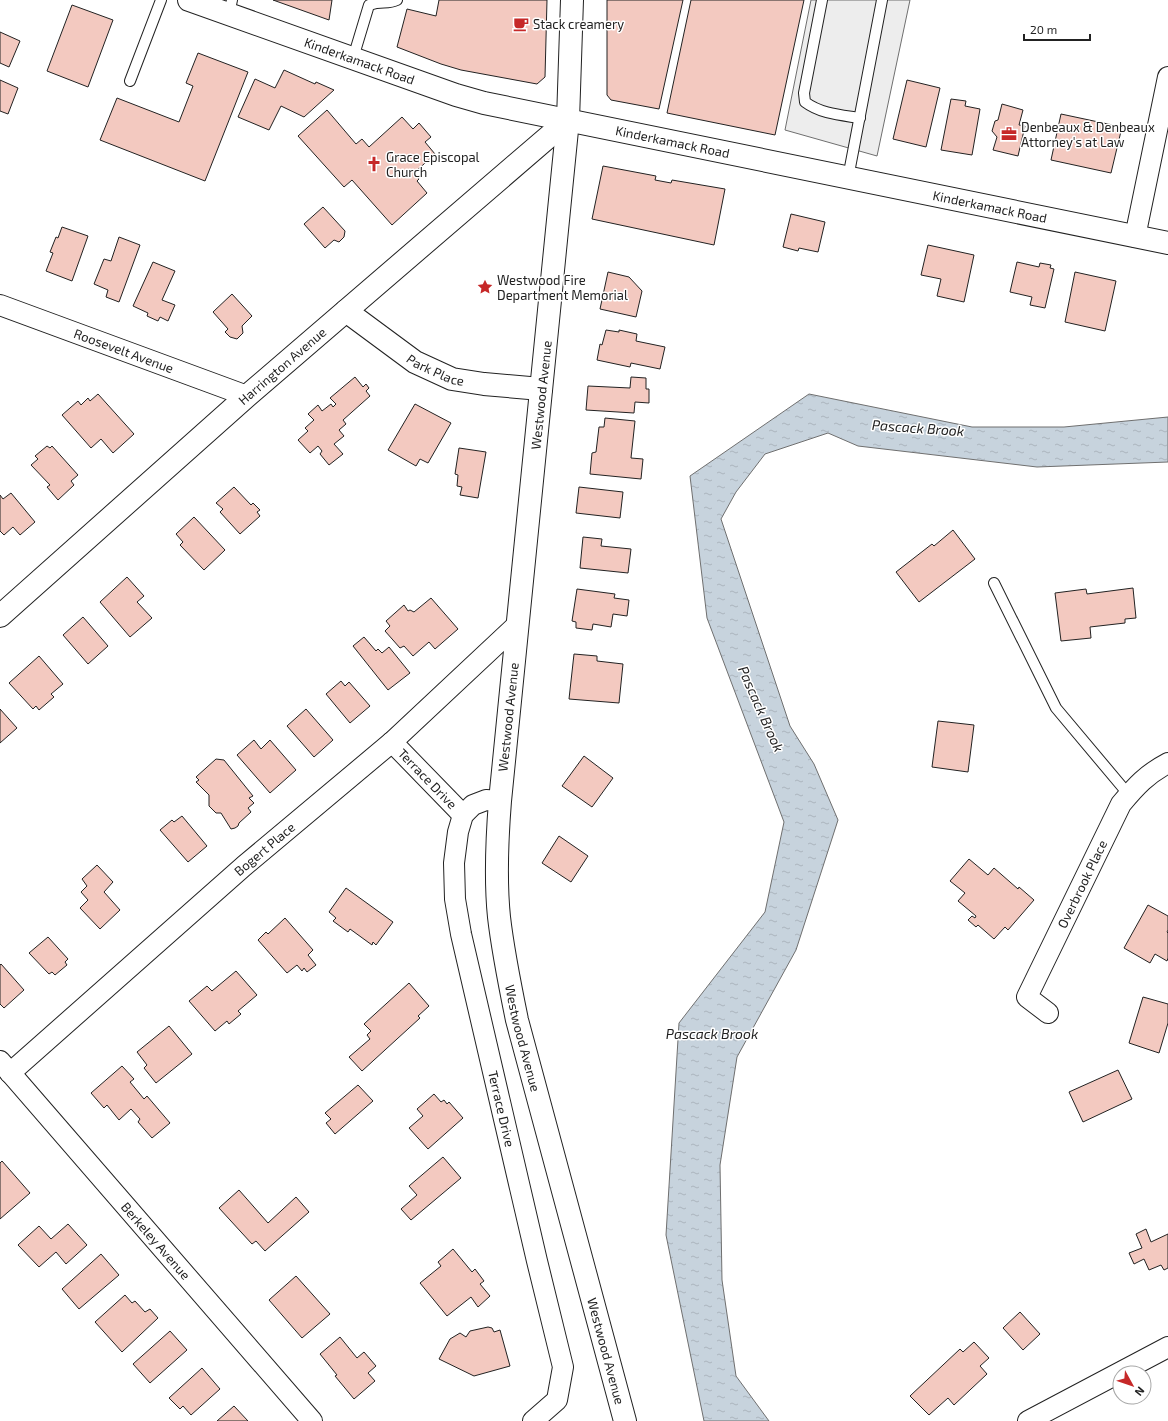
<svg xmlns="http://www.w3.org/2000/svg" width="1168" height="1421" font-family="'Exo 2',sans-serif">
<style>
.parking{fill:#ededed;stroke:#6f6f6f}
.water{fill:url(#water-ripples);stroke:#6f6f6f}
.building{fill:#f3c9c0;stroke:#222}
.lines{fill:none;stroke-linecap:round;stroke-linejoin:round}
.service-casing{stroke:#222;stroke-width:12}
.minor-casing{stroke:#222;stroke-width:22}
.tertiary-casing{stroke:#222;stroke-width:24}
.secondary-casing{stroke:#222;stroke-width:24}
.primary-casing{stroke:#222;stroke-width:24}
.service{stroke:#fff;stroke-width:10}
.minor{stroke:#fff;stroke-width:20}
.tertiary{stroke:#fff;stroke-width:22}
.secondary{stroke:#fff;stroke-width:22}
.primary{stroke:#fff;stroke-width:22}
.labels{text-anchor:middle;stroke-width:3;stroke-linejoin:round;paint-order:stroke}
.poi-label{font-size:13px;fill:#222;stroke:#fff;text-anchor:start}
.street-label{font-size:13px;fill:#222;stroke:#fff}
.water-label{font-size:14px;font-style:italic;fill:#222;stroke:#fff}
</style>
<defs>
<pattern id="water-ripples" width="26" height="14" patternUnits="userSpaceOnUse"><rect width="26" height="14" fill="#c7d3dd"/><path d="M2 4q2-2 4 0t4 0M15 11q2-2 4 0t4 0" fill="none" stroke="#abb5bd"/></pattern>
</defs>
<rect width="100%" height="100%" fill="#fff"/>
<polygon class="parking" points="811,0 910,0 877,156 785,130"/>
<polygon class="water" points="809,394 972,427 1064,427 1168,417 1168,462 1037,467 858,446 828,433 765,454 736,492 721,519 790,726 814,764 838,820 796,950 737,1057 720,1165 722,1280 736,1376 769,1421 704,1421 666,1235 679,1023 765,912 784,822 707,618 690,476"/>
<g class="building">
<polygon points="273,0 332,0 329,20"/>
<polygon points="439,0 547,0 545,77 537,84 461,70 441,64 397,47 407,9 436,16"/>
<polygon points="607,0 683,0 659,109 611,100 607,95"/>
<polygon points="691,0 804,0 775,135 667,113"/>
<polygon points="72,5 113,20 88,87 47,71"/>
<polygon points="0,32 20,41 9,67 0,63"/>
<polygon points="198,53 248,72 205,181 100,140 117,98 179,122 193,86 186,83"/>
<polygon points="284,70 315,84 316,82 334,90 304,117 281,106 269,130 238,117 255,79 275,88"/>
<polygon points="0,80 18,88 8,114 0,111"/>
<polygon points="907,80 940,88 926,147 893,139"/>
<polygon points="951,99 966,101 965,106 980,109 972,155 941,150"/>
<polygon points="1002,104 1023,110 1019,125 1025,126 1018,156 993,150 997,137 992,131 995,121 998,120"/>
<polygon points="327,110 356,144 362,139 369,147 402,117 413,129 419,123 431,137 425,142 435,154 414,173 419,179 417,181 427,193 392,225 352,180 344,187 298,136"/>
<polygon points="1061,114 1122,127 1111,173 1051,160"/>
<polygon points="603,166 656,176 655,180 671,183 672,180 725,189 714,245 592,219"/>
<polygon points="323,207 345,231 344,237 339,242 334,240 325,248 304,224"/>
<polygon points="791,214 825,222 818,252 799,248 798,251 783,247"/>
<polygon points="62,227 88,236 72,281 46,271 53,253 50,252 56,237 58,238"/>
<polygon points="119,237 140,245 119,302 106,297 108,290 94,284 104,259 111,261"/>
<polygon points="928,245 974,255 964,302 937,296 941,279 921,275"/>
<polygon points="153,262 175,271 162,300 175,305 168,321 160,317 158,321 147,316 148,313 133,306"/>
<polygon points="1017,262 1039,267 1040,263 1051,265 1050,268 1054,269 1045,308 1030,305 1032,297 1010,292"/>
<polygon points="608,272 629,277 642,291 636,317 600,309"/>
<polygon points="1075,272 1116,281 1105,331 1065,322"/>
<polygon points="232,294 252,316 242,326 243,333 237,339 230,337 225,332 228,329 213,312"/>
<polygon points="606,330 619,332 619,330 637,334 636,341 665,347 660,369 631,363 630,367 597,360 600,344 602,345"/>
<polygon points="355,377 363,387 366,384 369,388 366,391 370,396 343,420 346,424 339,430 344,436 334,444 343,454 329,465 320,454 322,451 318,446 310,453 298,440 308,431 305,428 314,420 308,414 318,405 322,411 331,404 333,407 336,404 330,398"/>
<polygon points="631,377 646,378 646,389 649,389 649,403 635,402 634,413 586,410 588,386 630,388"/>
<polygon points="98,394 134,434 113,453 101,439 91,448 62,415 78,401 81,405 88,398 90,401"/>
<polygon points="415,404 451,423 428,463 420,459 416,466 388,450"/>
<polygon points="605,418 635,421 631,458 643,459 641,479 590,474 592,453 596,452 599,427 604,427"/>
<polygon points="47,446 50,448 52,446 78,475 71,481 74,485 58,500 47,487 50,485 31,465 38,459 35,456"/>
<polygon points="459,448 486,452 478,498 460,495 462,487 457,486 458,475 455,474"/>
<polygon points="234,487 251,505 253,503 260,510 257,512 260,516 240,534 220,512 223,509 216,503"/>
<polygon points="579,487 623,492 620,518 576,513"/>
<polygon points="11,493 35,522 20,535 13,527 4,535 0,531 0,495 3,499"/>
<polygon points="194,517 225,550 204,570 180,545 183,542 176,534"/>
<polygon points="953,530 975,559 919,602 896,572 932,544 934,546"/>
<polygon points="583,537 602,539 601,546 631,549 628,573 580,568"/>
<polygon points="127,577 144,596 137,602 152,618 130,637 100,602"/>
<polygon points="1133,588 1136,618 1125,619 1125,623 1090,627 1091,638 1061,641 1055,593 1086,589 1087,594"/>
<polygon points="577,589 615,594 614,598 629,600 627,616 613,614 611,627 593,624 592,630 576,628 576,622 572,621"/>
<polygon points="431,598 458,629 435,649 429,642 413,656 404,646 400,648 385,631 390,626 386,621 404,605 408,611 410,610 414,612"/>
<polygon points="83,617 108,646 88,664 63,635"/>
<polygon points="364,637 376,651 378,649 382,653 389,647 410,673 388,690 353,646"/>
<polygon points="574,654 597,656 597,661 623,664 619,703 569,699"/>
<polygon points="39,656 63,684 51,694 54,697 39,710 36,706 33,709 9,683"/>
<polygon points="341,681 345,686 349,682 370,706 350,723 326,694"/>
<polygon points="0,709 17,728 0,743"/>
<polygon points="306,709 333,740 314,757 287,726"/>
<polygon points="938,721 974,725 968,772 932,767"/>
<polygon points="254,740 261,749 270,740 296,770 270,793 237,755"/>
<polygon points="584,756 613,778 592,807 562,786"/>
<polygon points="216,759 224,760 253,796 249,798 254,803 248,808 251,812 239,823 238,826 235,828 231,829 221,813 216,813 209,806 209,795 196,782 199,780 196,777"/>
<polygon points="182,816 207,846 188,862 160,830 172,820 174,822"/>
<polygon points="559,836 588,856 571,882 542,863"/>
<polygon points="969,859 988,875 994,868 1018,889 1019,887 1034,900 1008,930 1005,927 994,939 978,925 976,927 968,920 972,916 975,918 976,916 958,901 965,893 950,881"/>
<polygon points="97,865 113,882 104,892 120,910 100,929 80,908 88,900 81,892 87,886 82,879"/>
<polygon points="346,888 393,922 376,945 373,942 372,945 350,929 348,932 333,921 336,918 329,912"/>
<polygon points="1148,905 1168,916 1168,930 1167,932 1168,933 1168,958 1167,961 1155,954 1150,963 1124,948"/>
<polygon points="285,918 313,950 308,955 316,965 307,972 304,968 302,971 297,965 287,973 258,940 266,932 268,934"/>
<polygon points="48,937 68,959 65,962 67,965 55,975 52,972 49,974 29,953"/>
<polygon points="1,964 24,990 4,1008 0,1004 0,965"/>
<polygon points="236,971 257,995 238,1011 241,1014 229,1024 227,1021 215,1031 189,1001 207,986 212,991"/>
<polygon points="409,983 429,1006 418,1016 420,1018 362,1071 349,1057 370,1039 367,1035 371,1031 364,1024"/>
<polygon points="1143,997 1168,1004 1168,1023 1159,1053 1129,1043"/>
<polygon points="169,1026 192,1054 156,1083 144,1068 147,1065 137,1052"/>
<polygon points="122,1066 134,1079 130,1082 144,1099 147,1096 170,1123 152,1138 138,1122 140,1119 131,1109 119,1120 107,1105 104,1108 91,1093"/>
<polygon points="1118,1070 1132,1099 1083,1122 1069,1092"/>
<polygon points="358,1085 373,1101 335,1134 326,1123 331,1119 325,1113"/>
<polygon points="434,1094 441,1102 444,1100 447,1104 449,1102 463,1118 428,1149 409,1128 423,1116 417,1109"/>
<polygon points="443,1157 461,1178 411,1220 401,1209 417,1195 409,1186"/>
<polygon points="2,1161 30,1193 0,1219 0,1163"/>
<polygon points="239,1190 268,1223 296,1197 309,1212 265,1251 256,1241 252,1244 219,1208"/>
<polygon points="68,1224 87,1245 66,1264 56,1252 39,1267 18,1245 39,1226 51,1239"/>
<polygon points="1146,1229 1151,1242 1168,1234 1168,1268 1164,1270 1161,1265 1149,1270 1144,1259 1134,1264 1129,1253 1142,1248 1136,1234"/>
<polygon points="453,1249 472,1272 475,1269 484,1281 480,1284 490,1296 478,1307 471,1297 447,1316 420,1283 441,1266 438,1262"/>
<polygon points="101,1254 119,1275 79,1309 62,1289"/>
<polygon points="296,1276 330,1314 302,1338 269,1300"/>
<polygon points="125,1295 132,1303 135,1301 145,1312 150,1309 158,1318 122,1352 95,1322"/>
<polygon points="1020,1312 1040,1334 1023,1350 1003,1328"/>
<polygon points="488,1327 492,1328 494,1332 500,1330 510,1366 474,1376 439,1359 450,1339 460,1333 466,1337 470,1331"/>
<polygon points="170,1331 187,1350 150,1383 133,1364"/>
<polygon points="340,1337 357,1358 364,1352 376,1366 368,1373 375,1381 354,1399 335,1376 337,1375 320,1354"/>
<polygon points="974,1342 989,1358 980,1366 987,1374 954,1405 948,1398 929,1415 910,1396 960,1349 963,1352"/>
<polygon points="202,1368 220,1389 191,1415 183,1406 180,1409 169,1398"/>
<polygon points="234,1406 248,1421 217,1421"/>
</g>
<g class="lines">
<defs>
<g id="service">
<path d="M 822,0 L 804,93 L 805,102 C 821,114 841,115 860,118"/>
<polyline points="229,14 232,0"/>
<path d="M 353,58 L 369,5 C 382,0 387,5 397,0"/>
<polyline points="130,81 161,0"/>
<polyline points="848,178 882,0"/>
<polyline points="994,583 1056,708 1129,795"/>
</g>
<g id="minor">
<polyline points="1135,237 1168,77"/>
<path id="s1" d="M 0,305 L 247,396"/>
<path id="s2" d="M 392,742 L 463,815"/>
<path id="s3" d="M 500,801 L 486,800 L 473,805 L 463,815 L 458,832 L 454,863 L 455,899 L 461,934 L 484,1033 L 537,1261 L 563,1367 L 557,1400 L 533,1421"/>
<path id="s4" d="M 1048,1013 L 1027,997 L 1121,804 C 1136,786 1147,774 1168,763"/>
<path id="s5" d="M 0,1061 L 312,1421"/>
<path id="s6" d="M 10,1073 L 244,866 L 392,742 L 517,625"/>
<polyline points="1028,1421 1168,1347"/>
</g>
<g id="tertiary">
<path id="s7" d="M 568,120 L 500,801 C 497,839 495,878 499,917 C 503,952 510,986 517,1020 L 625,1421"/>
<path id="s8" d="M 346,311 L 415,362 L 452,379 L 484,384 L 541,389"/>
<path id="s9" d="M 0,616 L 247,396 L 568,120"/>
</g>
<polyline id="secondary" points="568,120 572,0"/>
<g id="primary">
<path id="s10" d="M 189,0 L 456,95 L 484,103 L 1168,243"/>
</g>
</defs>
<use href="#service" class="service-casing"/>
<use href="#minor" class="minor-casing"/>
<use href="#tertiary" class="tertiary-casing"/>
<use href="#secondary" class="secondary-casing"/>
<use href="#primary" class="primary-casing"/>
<use href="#service" class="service"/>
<use href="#minor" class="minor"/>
<use href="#tertiary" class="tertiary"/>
<use href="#secondary" class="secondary"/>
<use href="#primary" class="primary"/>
</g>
<defs>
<symbol id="cafe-bare" viewBox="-9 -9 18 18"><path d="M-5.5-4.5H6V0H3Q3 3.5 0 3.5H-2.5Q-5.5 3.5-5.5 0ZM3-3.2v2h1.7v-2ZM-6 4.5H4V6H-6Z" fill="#c62828" stroke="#fff" stroke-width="2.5" paint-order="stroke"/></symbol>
<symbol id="office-bare" viewBox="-9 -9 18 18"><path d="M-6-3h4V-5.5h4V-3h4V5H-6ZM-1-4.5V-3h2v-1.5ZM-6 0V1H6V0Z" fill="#c62828" stroke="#fff" stroke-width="2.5" paint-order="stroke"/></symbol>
<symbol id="church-bare" viewBox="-9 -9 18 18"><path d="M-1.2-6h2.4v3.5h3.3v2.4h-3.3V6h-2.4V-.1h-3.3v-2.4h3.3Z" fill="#c62828" stroke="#fff" stroke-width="2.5" paint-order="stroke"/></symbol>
<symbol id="sight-bare" viewBox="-9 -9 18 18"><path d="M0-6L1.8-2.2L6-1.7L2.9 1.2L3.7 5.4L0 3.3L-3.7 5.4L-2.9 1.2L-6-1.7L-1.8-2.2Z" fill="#c62828" stroke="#fff" stroke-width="2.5" paint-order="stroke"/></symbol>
</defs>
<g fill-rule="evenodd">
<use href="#cafe-bare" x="510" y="13" width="22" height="22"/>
<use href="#office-bare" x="998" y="123" width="22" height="22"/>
<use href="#church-bare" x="363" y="153" width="22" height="22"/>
<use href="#sight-bare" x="474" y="276" width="22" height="22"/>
</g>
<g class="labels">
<g class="poi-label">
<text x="533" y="29">Stack creamery</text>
<text x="1021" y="132">Denbeaux &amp; Denbeaux<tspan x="1021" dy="15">Attorney's at Law</tspan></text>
<text x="386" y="162">Grace Episcopal<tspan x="386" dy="15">Church</tspan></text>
<text x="497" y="285">Westwood Fire<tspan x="497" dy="15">Department Memorial</tspan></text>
</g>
<g class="street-label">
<text dy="5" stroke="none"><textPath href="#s10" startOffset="181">Kinderkamack Road</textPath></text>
<text dy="5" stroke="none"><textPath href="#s10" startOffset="505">Kinderkamack Road</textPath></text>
<text dy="5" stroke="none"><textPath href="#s10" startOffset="829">Kinderkamack Road</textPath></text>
<text dy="5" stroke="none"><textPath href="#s1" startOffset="132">Roosevelt Avenue</textPath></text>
<text dy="5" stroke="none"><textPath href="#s9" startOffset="377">Harrington Avenue</textPath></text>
<text dy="5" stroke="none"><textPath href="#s8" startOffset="108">Park Place</textPath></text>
<text transform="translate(541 395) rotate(-84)" y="5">Westwood Avenue</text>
<text transform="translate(508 717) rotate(-84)" y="5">Westwood Avenue</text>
<text dy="5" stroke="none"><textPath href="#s2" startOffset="51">Terrace Drive</textPath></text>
<text dy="5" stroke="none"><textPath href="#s6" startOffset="339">Bogert Place</textPath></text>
<text dy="5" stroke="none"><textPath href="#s4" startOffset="152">Overbrook Place</textPath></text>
<text dy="5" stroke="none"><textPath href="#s7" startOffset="924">Westwood Avenue</textPath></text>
<text dy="5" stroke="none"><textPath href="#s3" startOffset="342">Terrace Drive</textPath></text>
<text dy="5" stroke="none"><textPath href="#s5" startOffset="238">Berkeley Avenue</textPath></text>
<text dy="5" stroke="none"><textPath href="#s7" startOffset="1248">Westwood Avenue</textPath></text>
</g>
<g class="water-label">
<text transform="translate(918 428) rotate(4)" y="5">Pascack Brook</text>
<text transform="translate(761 709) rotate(66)" y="5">Pascack Brook</text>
<text x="712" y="1039">Pascack Brook</text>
</g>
</g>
<g transform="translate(1132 1385) rotate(130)"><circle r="19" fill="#ffffff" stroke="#a7a7a7"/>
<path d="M0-3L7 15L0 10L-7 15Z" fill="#c62828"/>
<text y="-6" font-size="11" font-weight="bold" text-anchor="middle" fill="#222222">N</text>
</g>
<path d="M1024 34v6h66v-6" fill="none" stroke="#222222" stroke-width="2"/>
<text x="1030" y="34" font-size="12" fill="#222222" stroke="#ffffff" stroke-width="3" paint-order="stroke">20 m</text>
</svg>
